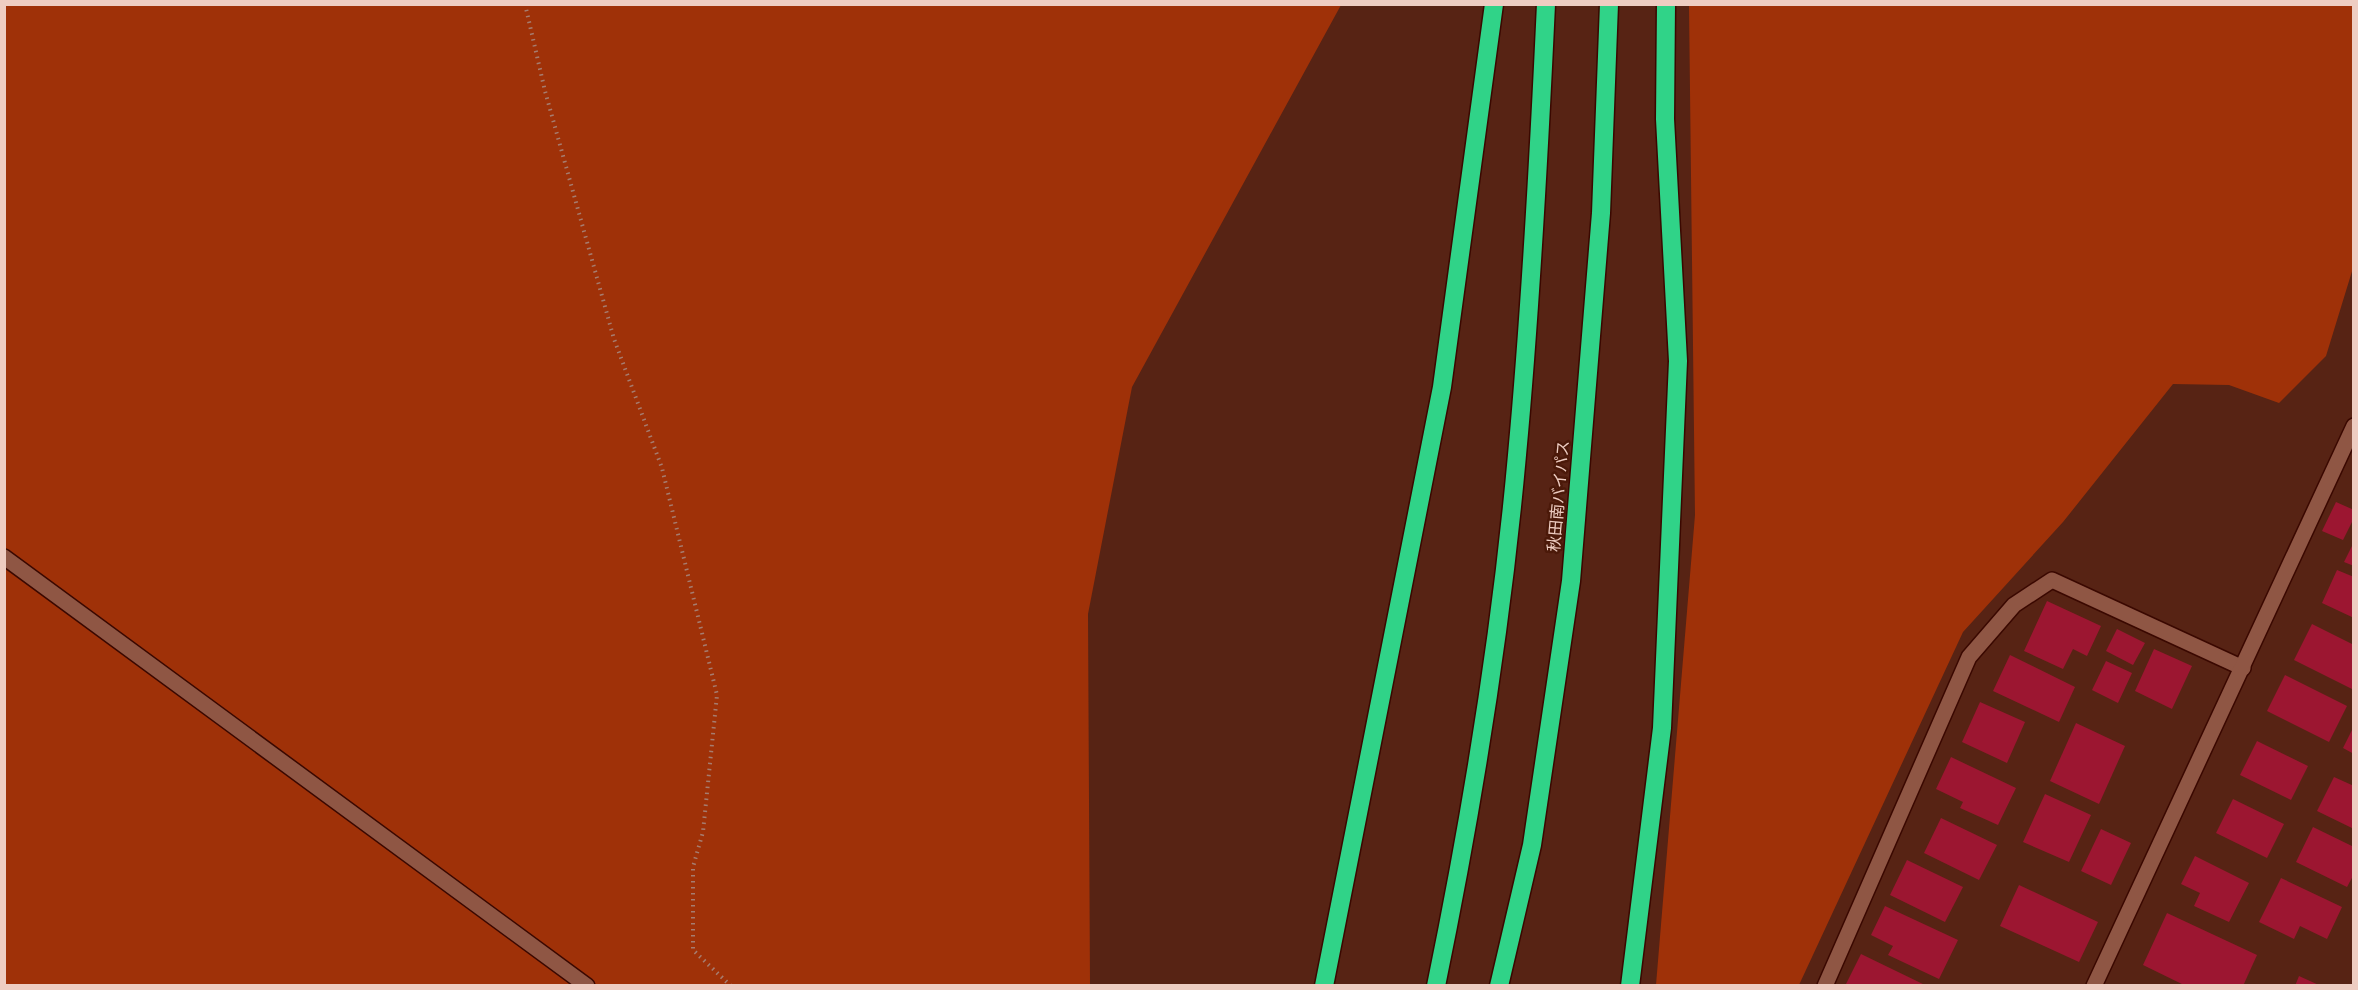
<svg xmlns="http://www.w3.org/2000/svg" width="2358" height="990" font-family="'Fira Sans Condensed','Noto Sans JP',sans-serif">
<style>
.green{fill:#9f3108}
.building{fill:#9c1631}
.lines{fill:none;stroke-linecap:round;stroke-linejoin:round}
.street-casing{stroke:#3a0800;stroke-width:18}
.highway-casing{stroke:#3a0800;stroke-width:21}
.path{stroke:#a67c6f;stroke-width:4;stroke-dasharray:1.5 4.5;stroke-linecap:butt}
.street{stroke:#8f5644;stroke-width:15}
.highway{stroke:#30d388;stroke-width:18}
.labels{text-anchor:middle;stroke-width:5;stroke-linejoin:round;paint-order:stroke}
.street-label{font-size:16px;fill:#eecdc2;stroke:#4b1909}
</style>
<rect width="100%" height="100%" fill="#572314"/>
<g class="green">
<polygon points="5,5 1341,5 1132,387 1088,614 1090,985 5,986"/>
<polygon points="1689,5 2353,5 2354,185 2352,188 2353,268 2326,356 2279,403 2229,385 2173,384 2063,522 1963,632 1799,985 1656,985 1695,515"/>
</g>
<g class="building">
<polygon points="2336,502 2354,510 2354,518 2343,540 2322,531"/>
<polygon points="2354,542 2354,566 2344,562"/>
<polygon points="2337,570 2354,577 2354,618 2322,603"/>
<polygon points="2047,601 2101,626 2087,656 2073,649 2063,669 2024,651"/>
<polygon points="2312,624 2354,645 2354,690 2294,660"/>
<polygon points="2117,629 2145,643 2133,665 2106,651"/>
<polygon points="2154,649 2192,666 2172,709 2135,691"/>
<polygon points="2010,655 2075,687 2059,722 1993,691"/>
<polygon points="2106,661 2132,673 2118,703 2092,690"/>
<polygon points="2285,675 2347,706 2329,742 2267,711"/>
<polygon points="1980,702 2025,722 2007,763 1962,742"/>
<polygon points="2076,723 2125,746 2099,804 2050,781"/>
<polygon points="2354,726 2354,754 2343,748"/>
<polygon points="2257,741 2308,766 2291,800 2240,775"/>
<polygon points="1951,757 2016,788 1998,825 1960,808 1963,802 1936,789"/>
<polygon points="2334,777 2354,786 2354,829 2317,811"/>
<polygon points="2045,794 2091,815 2069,862 2023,842"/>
<polygon points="2233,799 2284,824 2267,858 2216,833"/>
<polygon points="1941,818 1997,845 1979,880 1924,853"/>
<polygon points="2313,827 2354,847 2354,874 2347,887 2296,862"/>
<polygon points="2101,829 2131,843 2111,885 2081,871"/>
<polygon points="2195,856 2249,883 2229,922 2194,906 2200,893 2181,884"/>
<polygon points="1907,860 1963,887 1945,922 1890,895"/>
<polygon points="2281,878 2342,907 2327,939 2300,926 2294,939 2259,922"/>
<polygon points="2019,885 2098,922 2079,962 2000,926"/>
<polygon points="1885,906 1958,940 1939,979 1888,955 1893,946 1871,935"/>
<polygon points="2167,913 2257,955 2243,986 2186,986 2143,965"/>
<polygon points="1861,954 1927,986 1845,986"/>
<polygon points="2299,976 2321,986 2295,986"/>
</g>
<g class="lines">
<defs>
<g id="street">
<polyline points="4,557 587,986"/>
<polyline points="1825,986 1969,657 2014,605 2052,580 2243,668"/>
<polyline points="2094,986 2354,426"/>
</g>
<g id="highway">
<polyline points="1324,986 1442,387 1494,4"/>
<path d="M 1436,986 C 1472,811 1501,633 1517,455 C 1531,305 1539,155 1546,4"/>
<polyline points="1499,986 1532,845 1571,581 1601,213 1609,4"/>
<polyline points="1630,986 1662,728 1678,361 1665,119 1666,4"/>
</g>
</defs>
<use href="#street" class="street-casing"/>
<use href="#highway" class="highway-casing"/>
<polyline class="path" points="525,4 545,91 614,339 662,468 717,695 703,832 693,867 693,950 731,986"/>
<use href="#street" class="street"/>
<use href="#highway" class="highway"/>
</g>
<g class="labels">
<g class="street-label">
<text transform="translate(1558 496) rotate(-85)" y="6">秋田南バイパス</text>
</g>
</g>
<rect width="2358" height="990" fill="none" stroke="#eecdc2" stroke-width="12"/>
</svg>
